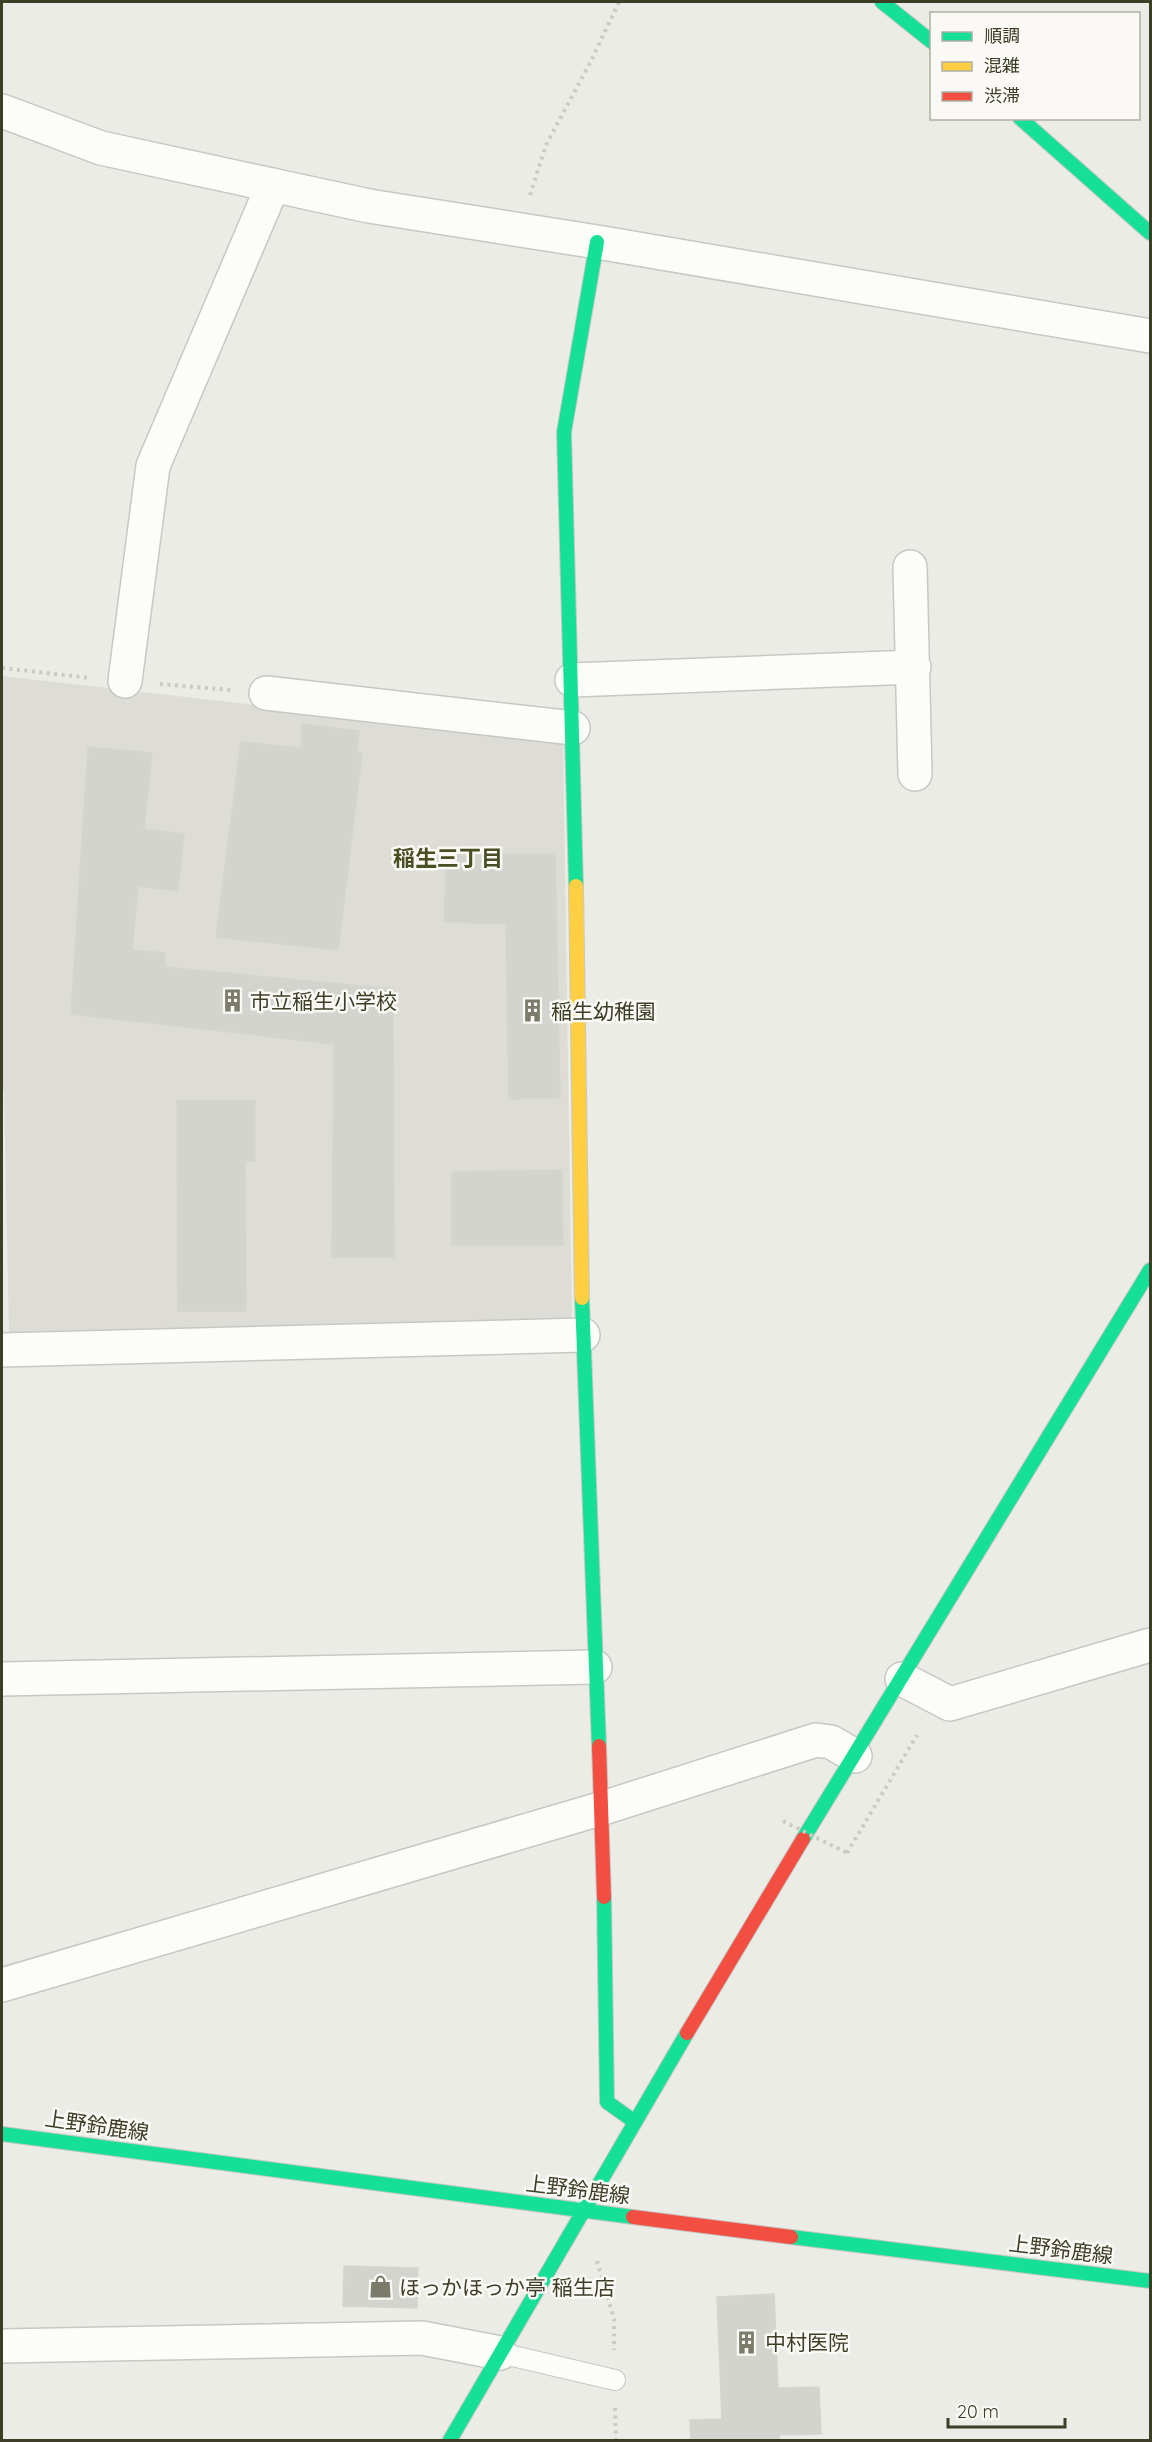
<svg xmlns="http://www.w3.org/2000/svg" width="1152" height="2442" viewBox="0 0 1152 2442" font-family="Quicksand,'Noto Sans JP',sans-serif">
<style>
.built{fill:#dddcd6}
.building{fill:#d4d4cf;stroke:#d5d5d0;stroke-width:1.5}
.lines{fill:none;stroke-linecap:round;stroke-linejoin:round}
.lane-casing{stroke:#c7c8c3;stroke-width:22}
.street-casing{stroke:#c7c8c3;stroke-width:36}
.fast-casing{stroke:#c7c8c2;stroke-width:16}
.slow-casing{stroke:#c7c8c2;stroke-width:16}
.jam-casing{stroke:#c7c8c2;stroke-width:16}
.path{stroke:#cacbc2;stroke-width:4;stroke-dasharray:3 4.5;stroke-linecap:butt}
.lane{stroke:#fcfcfb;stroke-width:20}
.street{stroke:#fcfcfb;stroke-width:33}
.fast{stroke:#16e098;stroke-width:14}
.slow{stroke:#ffcf43;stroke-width:14}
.jam{stroke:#f24e42;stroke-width:14}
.path-bridge{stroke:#cacbc2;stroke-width:4;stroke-dasharray:3 4.5;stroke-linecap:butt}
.labels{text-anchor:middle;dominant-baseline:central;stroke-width:5;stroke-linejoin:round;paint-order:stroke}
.poi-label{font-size:21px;fill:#3c3e26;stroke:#faf9f6;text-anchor:start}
.street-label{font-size:21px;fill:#3c3e26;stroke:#faf9f6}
.neighbourhood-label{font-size:22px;font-weight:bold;fill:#4a4f23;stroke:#faf9f6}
</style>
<rect width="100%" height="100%" fill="#ecece7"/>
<path class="built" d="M2,676L563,740L572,1327L9,1333L4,1091H2Z"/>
<path class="building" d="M302,724L359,731L357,752L362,753L338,950L216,937L241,742L301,748Z
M88,747L152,753L144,829L184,834L178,891L138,886L132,950L165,953L164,967L393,989L394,1257H332L334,1044L71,1014Z
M555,854L560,1098L509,1099L506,924L444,922L447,855Z
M177,1101H255V1161H245L246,1311H178Z
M562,1170L563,1245H452V1172Z
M344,2266L418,2268L417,2308L343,2306Z
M774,2294L778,2388L819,2387L821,2434L779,2435V2440H691L690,2420L722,2419L717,2297Z"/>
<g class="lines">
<defs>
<path id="lane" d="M500,2353L615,2380"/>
<path id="street" d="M2,111L101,148L369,206L597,242L1150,336
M910,567L915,774
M572,680L914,667
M125,681L153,466L273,185
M266,693L573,728
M2,1350L583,1335
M2,1679L595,1667
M902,1679L950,1704L1150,1645
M2,1985L603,1808L816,1740L831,1742L855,1756
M2,2346L422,2338L500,2353"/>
<path id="fast" d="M882,2L932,42
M1020,118L1150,233
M576,886L564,432L597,242
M582,1298L599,1746
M803,1839L1150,1270
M604,1897L607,2102L635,2122
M2,2134L633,2217
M791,2237L1150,2281
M450,2440L687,2033"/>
<path id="slow" d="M576,886L582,1298"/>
<path id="jam" d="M599,1746L604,1897
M687,2033L803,1839
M633,2217L791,2237"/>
</defs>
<use href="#lane" class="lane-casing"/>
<use href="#street" class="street-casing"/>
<use href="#fast" class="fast-casing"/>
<use href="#slow" class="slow-casing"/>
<use href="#jam" class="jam-casing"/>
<path class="path" d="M530,195L546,145L591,61L619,2
M2,668L90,678
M160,684L231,690
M847,1853L917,1735
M597,2261L614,2319V2350
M615,2408L616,2440"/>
<use href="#lane" class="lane"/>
<use href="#street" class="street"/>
<use href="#fast" class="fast"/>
<use href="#slow" class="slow"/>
<use href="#jam" class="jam"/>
<path class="path-bridge" d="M783,1821L847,1853"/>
</g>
<defs>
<symbol id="building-bare" viewBox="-9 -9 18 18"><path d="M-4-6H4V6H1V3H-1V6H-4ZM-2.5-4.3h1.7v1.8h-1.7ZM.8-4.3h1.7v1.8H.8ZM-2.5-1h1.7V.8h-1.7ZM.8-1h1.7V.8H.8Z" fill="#7a7b6a" stroke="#faf9f6" stroke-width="2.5" paint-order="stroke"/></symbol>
<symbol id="shop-bare" viewBox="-9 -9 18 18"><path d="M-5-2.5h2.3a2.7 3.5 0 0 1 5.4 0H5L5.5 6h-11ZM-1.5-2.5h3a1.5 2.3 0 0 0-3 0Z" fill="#7a7b6a" stroke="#faf9f6" stroke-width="2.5" paint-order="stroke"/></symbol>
</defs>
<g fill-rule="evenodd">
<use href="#building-bare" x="216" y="984" width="33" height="33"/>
<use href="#building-bare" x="516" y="994" width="33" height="33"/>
<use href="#shop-bare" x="364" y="2270" width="33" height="33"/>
<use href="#building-bare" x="730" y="2326" width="33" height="33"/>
</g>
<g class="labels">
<g class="poi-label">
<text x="250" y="1001">市立稲生小学校</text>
<text x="551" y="1011">稲生幼稚園</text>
<text x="399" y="2287">ほっかほっか亭 稲生店</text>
<text x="765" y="2342">中村医院</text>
</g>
<g class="street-label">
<text transform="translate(97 2125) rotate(8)">上野鈴鹿線</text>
<text transform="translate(578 2189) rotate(7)">上野鈴鹿線</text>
<text transform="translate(1061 2249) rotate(7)">上野鈴鹿線</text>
</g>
<g class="neighbourhood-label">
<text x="448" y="858">稲生三丁目</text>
</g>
</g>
<rect width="1152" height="2442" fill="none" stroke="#3c3e26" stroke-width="6"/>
<rect x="930" y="12" width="210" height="108" fill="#faf9f6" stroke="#aeaea3" stroke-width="1.5"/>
<rect x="942" y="32" width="30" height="9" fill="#16e098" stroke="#aeaea3" stroke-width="1.5"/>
<text x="984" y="42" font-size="18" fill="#3c3e26">順調</text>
<rect x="942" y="62" width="30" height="9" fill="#ffcf43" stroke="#aeaea3" stroke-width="1.5"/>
<text x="984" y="72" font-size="18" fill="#3c3e26">混雑</text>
<rect x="942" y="92" width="30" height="9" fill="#f24e42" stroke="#aeaea3" stroke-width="1.5"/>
<text x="984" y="102" font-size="18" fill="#3c3e26">渋滞</text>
<path d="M948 2418v9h117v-9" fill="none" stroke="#3c3e26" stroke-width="3"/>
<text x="957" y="2418" font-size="18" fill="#3c3e26" stroke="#faf9f6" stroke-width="4.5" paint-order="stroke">20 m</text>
</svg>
